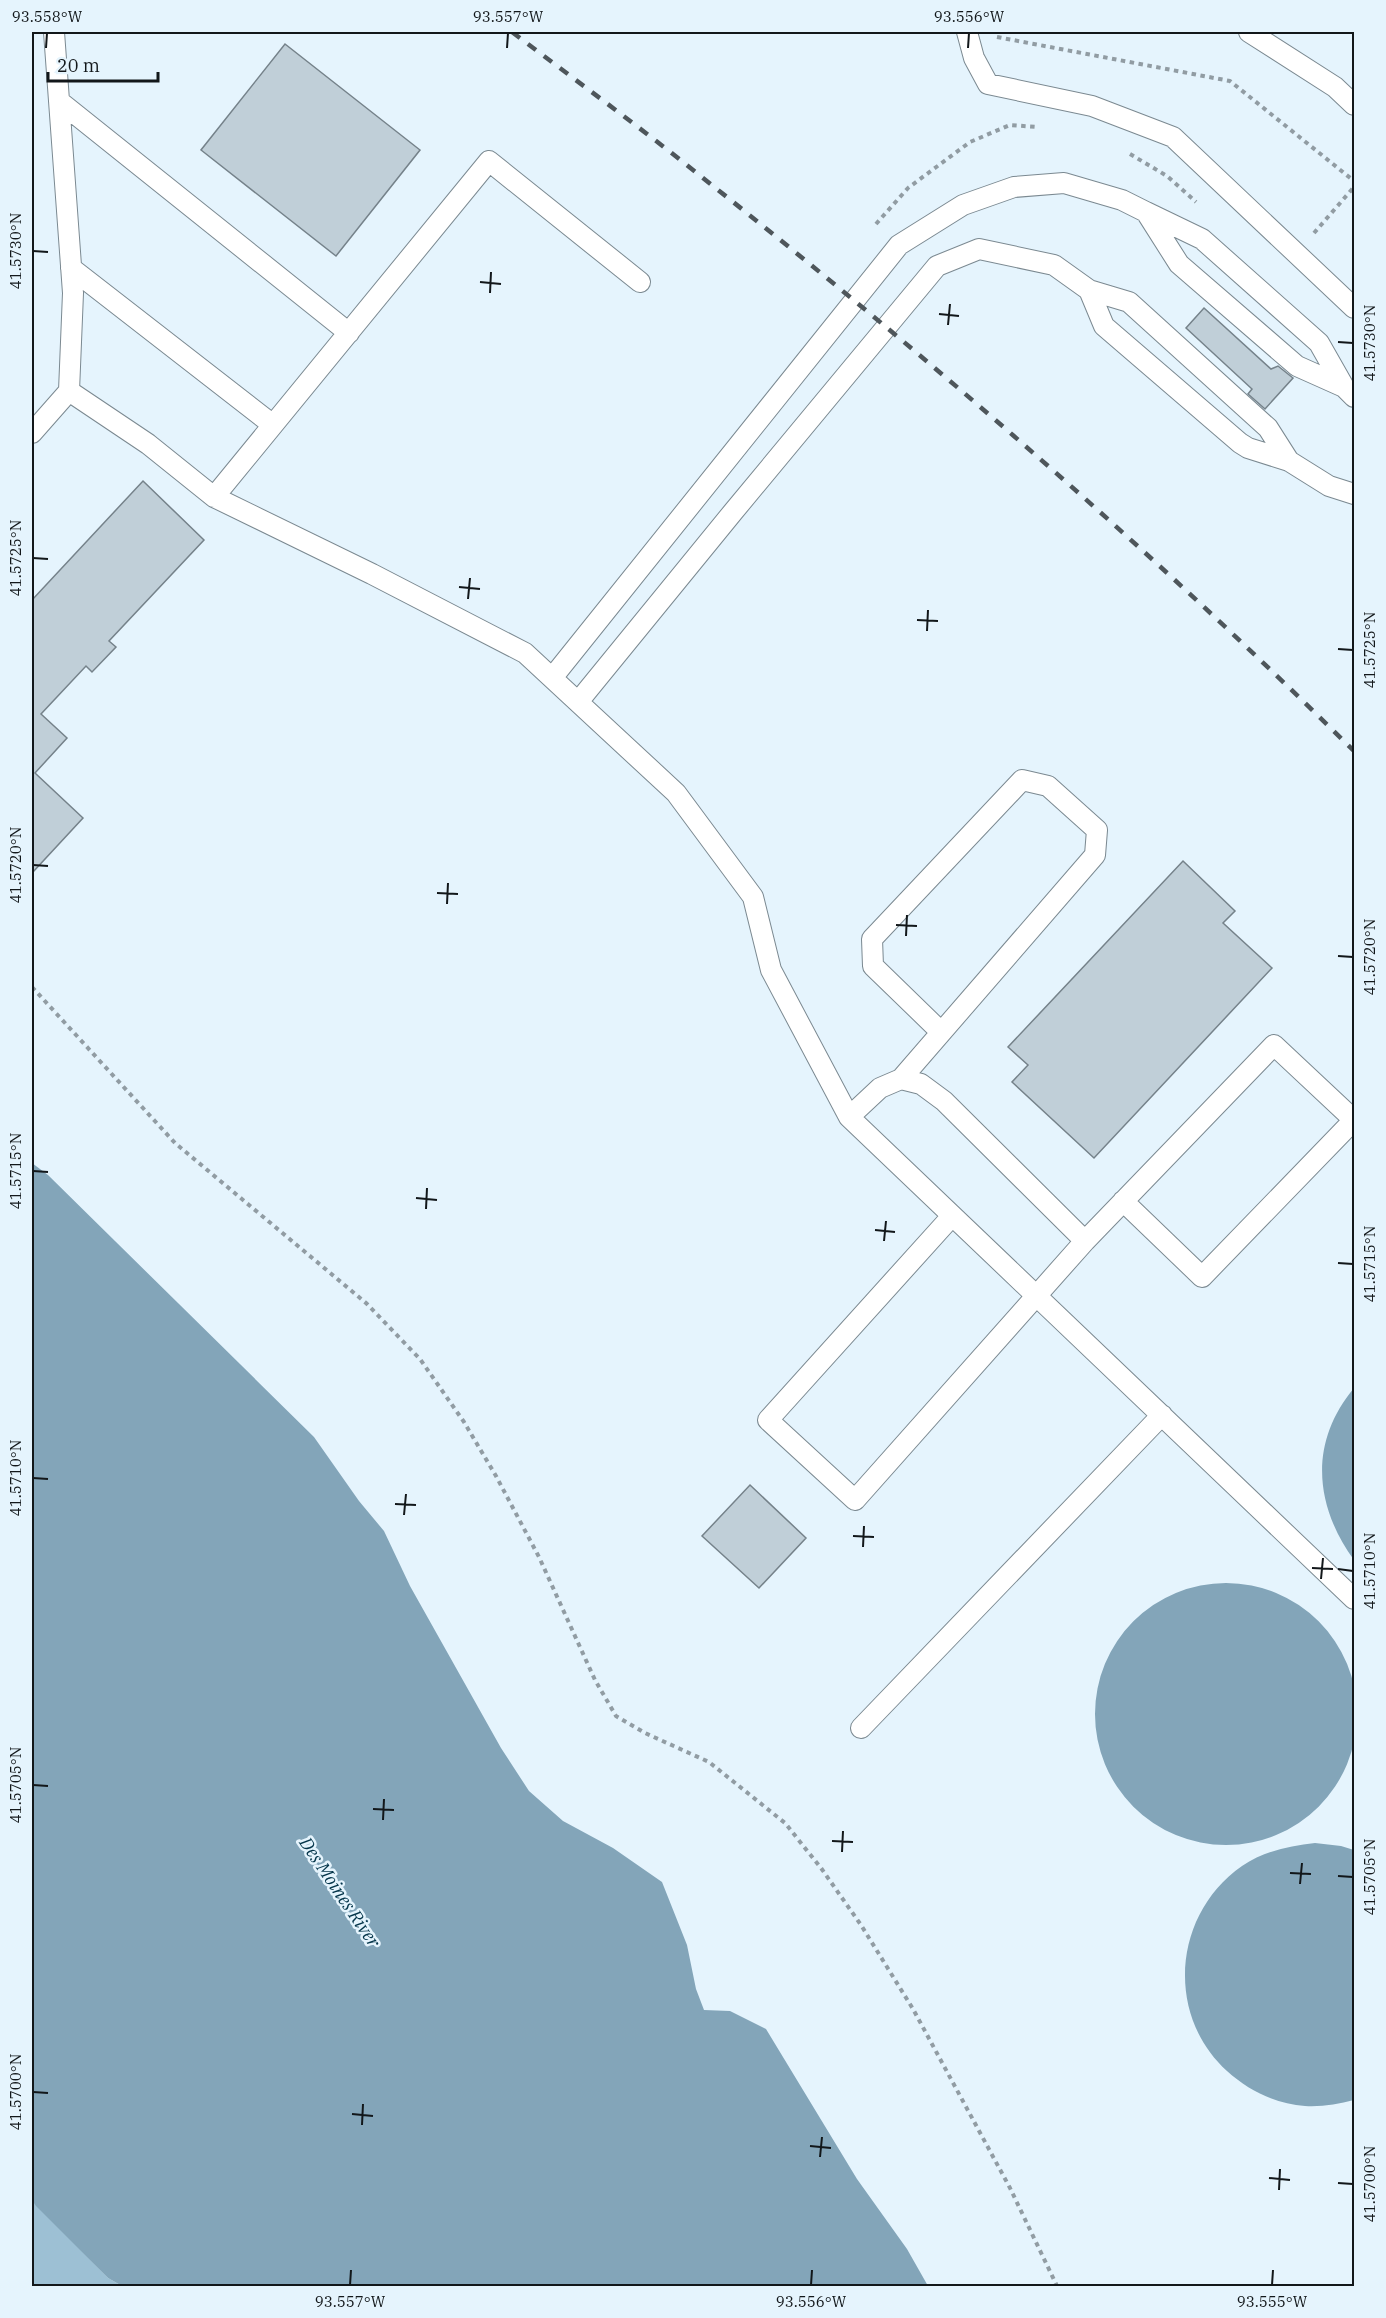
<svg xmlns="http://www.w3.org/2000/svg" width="1386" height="2318" viewBox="0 0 1386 2318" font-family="'IBM Plex Serif',serif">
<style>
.forest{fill:#9dc0d4}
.water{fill:#83a5b9}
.building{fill:#c0cfd8;stroke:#75828a;stroke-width:1.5}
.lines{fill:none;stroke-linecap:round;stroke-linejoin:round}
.service-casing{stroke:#7b8991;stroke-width:22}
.path{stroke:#919ca3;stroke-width:4;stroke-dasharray:4.5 4.5;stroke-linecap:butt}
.service{stroke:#fff;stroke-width:20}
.rail{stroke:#4e565b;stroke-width:4.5;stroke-dasharray:10 10;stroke-linecap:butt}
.ticks{fill:none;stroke:#12171a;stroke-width:2}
.labels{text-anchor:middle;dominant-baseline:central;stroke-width:5;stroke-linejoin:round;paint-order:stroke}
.water-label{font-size:18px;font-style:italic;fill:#033449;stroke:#e5f4fd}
.neatline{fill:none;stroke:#12171a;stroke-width:2}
.ticks-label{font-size:15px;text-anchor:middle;fill:#12171a}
</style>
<rect width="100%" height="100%" fill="#e5f4fd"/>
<path class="forest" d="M32,2200L108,2278L122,2286H32Z"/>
<path class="water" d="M32,1163L48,1175L314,1437L359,1501L384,1531L410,1586L501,1748L529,1791L563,1821L613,1848L662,1882L687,1945L696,1989L704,2010L730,2011L766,2029L857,2179L907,2249L928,2286H122L108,2278L36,2206L32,2200Z
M1354,1388V1560C1314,1505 1309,1442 1354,1388Z
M1095 1714a131 131 0 1 1 262 0a131 131 0 1 1-262 0Z
M1315,1843L1341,1846L1354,1850V2100C1338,2104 1322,2107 1305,2106C1276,2104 1249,2091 1227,2071C1165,2015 1173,1914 1242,1866C1264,1851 1289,1846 1315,1843Z"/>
<path class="building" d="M285,44L420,150L336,256L201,150Z
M1204,308L1271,369L1278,366L1293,378L1265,409L1248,394L1252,389L1186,328Z
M143,481L204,540L109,641L116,647L92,672L86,666L41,714L67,738L35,773L83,818L32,873V600Z
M1183,861L1235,911L1223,923L1272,968L1094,1158L1012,1082L1028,1065L1008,1047Z
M750,1485L806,1538L759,1588L702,1536Z"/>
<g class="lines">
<defs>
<path id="service" d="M967,32L974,58L988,84L1092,106L1173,137L1354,308
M1249,32L1335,87L1354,105
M59,101L349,333
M1146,212L1202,239L1319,343L1344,387
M71,268L273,425
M1089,290L1129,302L1268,428L1289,461
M69,391L148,444L214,497L372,574L525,653L676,793L753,897L771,970L849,1117L1354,1599
M32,433L69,391L73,293L54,32
M214,497L489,161L640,282
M552,678L899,245L963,205L1014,187L1064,183L1122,200L1146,212L1179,264L1297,366L1344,387L1354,397
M578,702L733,512L937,266L979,249L1054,265L1089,290L1104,326L1240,443L1248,448L1289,461L1329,486L1354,494
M901,1079L1095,855L1097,830L1048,786L1022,780L872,939L873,966L941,1032
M849,1117L880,1088L901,1079L921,1084L944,1101L1085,1241
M952,1216L768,1420L855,1500L1085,1241L1274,1045L1354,1120L1202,1277L1123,1201
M861,1728L1162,1415"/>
</defs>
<use href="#service" class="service-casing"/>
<path class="path" d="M997,37L1230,81L1354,181
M1130,154L1167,176L1196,202
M876,224L908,188L970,142L1010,125L1037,127
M1314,233L1354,187
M32,987L175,1143L366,1303L420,1359L464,1422L496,1476L539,1557L595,1680L616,1716L645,1733L709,1762L785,1823L821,1868L861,1925L913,2009L1010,2188L1057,2286"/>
<use href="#service" class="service"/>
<path class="rail" d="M512,32C574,79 637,125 698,174C925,354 1148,547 1354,751"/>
</g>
<path class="ticks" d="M46,48L47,33M507,48L508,33M968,48L969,33M33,251L48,252M480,282L501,284M490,293L491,272M939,314L959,316M948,325L950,304M1338,342L1353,343M33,558L48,559M459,587L480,589M468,599L470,578M917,620L938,621M927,631L928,610M1338,649L1353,650M33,865L48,866M437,893L458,894M447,904L448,883M896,925L917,926M906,936L907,915M1338,956L1353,957M33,1171L48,1172M416,1198L437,1200M426,1209L427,1188M875,1230L895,1232M884,1241L886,1221M1338,1263L1353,1264M33,1478L48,1479M395,1504L416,1505M404,1515L406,1494M853,1536L874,1537M863,1547L864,1526M1312,1568L1333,1569M1338,1569L1353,1571M1321,1579L1323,1558M33,1785L48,1786M373,1809L394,1810M383,1820L384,1799M832,1841L853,1842M842,1852L843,1831M1290,1873L1311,1874M1338,1876L1353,1877M1300,1884L1302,1863M33,2092L48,2093M352,2114L373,2116M362,2125L363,2104M810,2146L831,2148M820,2157L822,2137M1269,2178L1290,2180M1338,2183L1353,2184M1279,2190L1280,2169M350,2285L351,2270M811,2285L812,2270M1272,2285L1273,2270"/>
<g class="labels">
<g class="water-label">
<text transform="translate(340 1892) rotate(56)">Des Moines River</text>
</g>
</g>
<rect width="1386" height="2318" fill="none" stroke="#e5f4fd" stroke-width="66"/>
<path d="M48 72v9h110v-9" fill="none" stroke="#12171a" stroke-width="3"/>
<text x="57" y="72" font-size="18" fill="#12171a" stroke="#e5f4fd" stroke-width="4.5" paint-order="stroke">20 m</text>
<rect x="33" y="33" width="1320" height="2252" class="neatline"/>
<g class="ticks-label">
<text x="47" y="22">93.558°W</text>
<text x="508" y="22">93.557°W</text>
<text x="969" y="22">93.556°W</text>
<text transform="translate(16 251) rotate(-90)" y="5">41.5730°N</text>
<text transform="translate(1370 343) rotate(-90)" y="5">41.5730°N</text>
<text transform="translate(16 558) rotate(-90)" y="5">41.5725°N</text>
<text transform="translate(1370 650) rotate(-90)" y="5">41.5725°N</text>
<text transform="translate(16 865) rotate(-90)" y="5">41.5720°N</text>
<text transform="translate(1370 957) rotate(-90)" y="5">41.5720°N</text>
<text transform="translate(16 1171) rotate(-90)" y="5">41.5715°N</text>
<text transform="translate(1370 1264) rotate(-90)" y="5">41.5715°N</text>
<text transform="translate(16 1478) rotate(-90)" y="5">41.5710°N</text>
<text transform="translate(1370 1571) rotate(-90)" y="5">41.5710°N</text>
<text transform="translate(16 1785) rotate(-90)" y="5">41.5705°N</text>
<text transform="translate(1370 1877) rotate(-90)" y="5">41.5705°N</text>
<text transform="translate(16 2092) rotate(-90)" y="5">41.5700°N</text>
<text transform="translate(1370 2184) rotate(-90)" y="5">41.5700°N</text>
<text x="350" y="2307">93.557°W</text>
<text x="811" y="2307">93.556°W</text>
<text x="1272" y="2307">93.555°W</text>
</g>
</svg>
